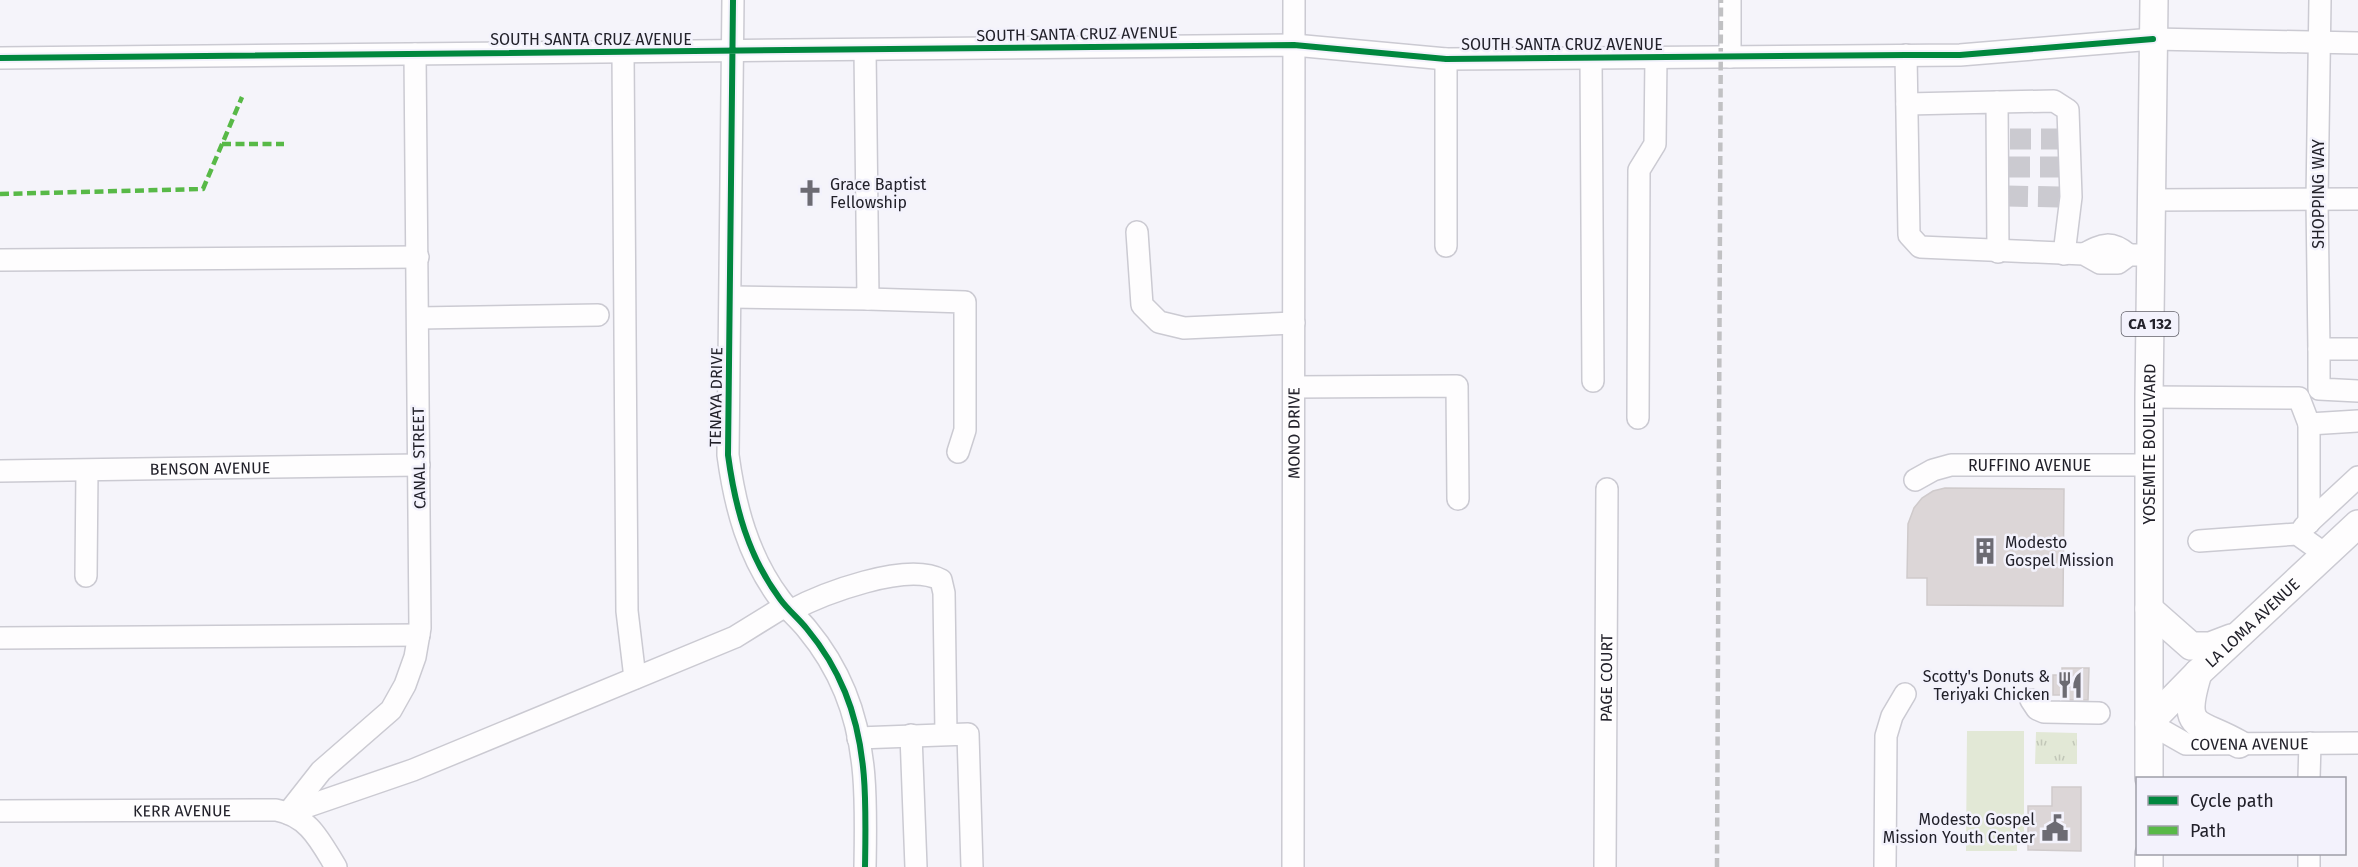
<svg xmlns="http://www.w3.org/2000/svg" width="2358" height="867" viewBox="0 0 2358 867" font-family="'Fira Sans',sans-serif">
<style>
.grass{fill:#e2e8d6}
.park{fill:url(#park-tufts)}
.building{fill:#dcd6d7;stroke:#cfcacb;stroke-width:1.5}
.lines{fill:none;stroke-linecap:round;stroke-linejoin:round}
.minor-tunnel{stroke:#cbcad0;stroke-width:21;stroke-dasharray:21 10;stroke-linecap:butt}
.minor-casing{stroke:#cbcad2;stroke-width:24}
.major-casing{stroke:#cbcad2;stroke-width:30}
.minor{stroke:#fefdfe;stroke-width:21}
.major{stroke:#fefdfe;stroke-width:27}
.rail{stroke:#c1c1c3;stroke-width:4.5;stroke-dasharray:9 4.5;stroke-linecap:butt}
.quiet{stroke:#58b947;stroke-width:4.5;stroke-dasharray:9 4.5;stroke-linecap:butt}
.cycleway-casing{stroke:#f3f2fc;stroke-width:10}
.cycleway{stroke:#00873e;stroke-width:6}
.labels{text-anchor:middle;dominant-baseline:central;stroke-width:5;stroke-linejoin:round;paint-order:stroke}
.shield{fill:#f3f2fc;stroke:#616069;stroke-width:1.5}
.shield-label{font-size:15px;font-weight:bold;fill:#22212a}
.street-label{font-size:16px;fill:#22212a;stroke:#f3f2fc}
.poi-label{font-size:16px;fill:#22212a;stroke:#f3f2fc;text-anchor:start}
</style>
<defs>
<pattern id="park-tufts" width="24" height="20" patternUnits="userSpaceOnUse" patternTransform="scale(1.5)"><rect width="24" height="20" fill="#e2e8d6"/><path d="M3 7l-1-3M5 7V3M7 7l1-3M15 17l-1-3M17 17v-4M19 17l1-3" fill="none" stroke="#c2c7b8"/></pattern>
</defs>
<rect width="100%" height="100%" fill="#f5f4fa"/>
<path class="grass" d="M1967,731H2024V839H2017V851H1966Z"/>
<path class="park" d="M2036,732L2077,733V764H2035Z"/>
<path class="building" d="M1945,488L2064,489L2063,606L1927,605V578H1907L1908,524L1914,508L1922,498L1933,491Z
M2062,668H2089L2088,700H2062V695H2053V675H2062Z
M2052,787H2081V851L2028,850V806H2052Z"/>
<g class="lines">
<path class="minor-tunnel" d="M2010,139H2060
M2009,167H2059
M2007,196L2059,197"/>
<defs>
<g id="minor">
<path d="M733,0L728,455C735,507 748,556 780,599C788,610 799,619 807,629C822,647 836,670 845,692C868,748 866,807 865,867"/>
<path d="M1730,0V57"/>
<path d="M2320,0L2317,200L2319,349H2358"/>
<path d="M623,53L627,611L635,678"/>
<path d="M1906,55L1909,235L1920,247L2084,254L2100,263H2118L2129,255H2151"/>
<path d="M0,58L1294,45L1446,59L1960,55L2153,39L2358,43"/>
<path d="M1591,58L1593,381"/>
<path d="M1446,59V246"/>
<path d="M1997,102L2054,101L2068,110L2071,197L2064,254"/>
<path d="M1907,104L1997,102L1998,252"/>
<path d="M2152,200L2358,199"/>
<path d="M1137,232L1142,305L1159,322L1184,328L1294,323"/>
<path d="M2084,254C2103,244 2111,240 2129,255"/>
<path d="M0,260L418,257"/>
<path d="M731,297L868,299L865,50"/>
<path d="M868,299L965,302V430L958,452"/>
<path d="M418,318L598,315"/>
<path d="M2319,349V389L2358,391"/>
<path d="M1294,387L1457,386L1458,499"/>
<path d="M2149,397L2299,398L2309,424L2358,421"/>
<path d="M1638,418L1639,170L1655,144L1656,57"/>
<path id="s1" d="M0,471L419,465"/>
<path id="s2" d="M1915,480L1933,470L1951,465H2149"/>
<path d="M2309,523V424"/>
<path d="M2304,527L2358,477"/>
<path d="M2199,541L2297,534L2325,554"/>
<path d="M86,576L87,471"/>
<path d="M790,611C822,594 907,561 941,580L944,593L946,734"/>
<path d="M0,638L419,635"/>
<path d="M2031,700L2037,709L2044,712L2099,713"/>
<path id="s3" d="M2149,723L2186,744L2358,743"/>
<path d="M911,735L916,867"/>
<path d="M858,738L968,734L972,867"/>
<path d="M2309,778L2310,743"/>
<path id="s4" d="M0,811L276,810C309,816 320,841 336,867"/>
<path d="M288,813L321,771L391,710L405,685L415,657L420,628L415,54"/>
<path d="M288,813L413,770L735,637L785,606"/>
<path id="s5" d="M1293,867L1294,0"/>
<path id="s6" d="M1605,867L1607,489"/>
<path d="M1885,867L1886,736L1892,716L1905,694"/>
<path d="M2309,867V854"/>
</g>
<g id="major">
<path d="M2149,609L2191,646H2210L2231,638"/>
<path d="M2198,673C2180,733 2198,720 2239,744"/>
<path id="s7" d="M2149,723L2198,673L2358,524"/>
<path id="s8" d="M2149,778V397L2154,0"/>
<path d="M2149,854V867"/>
</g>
</defs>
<use href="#minor" class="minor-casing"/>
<use href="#major" class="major-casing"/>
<use href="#minor" class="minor"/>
<use href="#major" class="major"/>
<path class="rail" d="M1717,867L1721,0"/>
<path class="quiet" d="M222,144H284
M0,194L203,189L242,97"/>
<defs>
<path id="cycleway" d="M733,0L728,455C735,507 748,556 780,599C788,610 799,619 807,629C822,647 836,670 845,692C868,748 866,807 865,867
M0,58L1294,45L1446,59L1906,55H1960L2153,39"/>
</defs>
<use href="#cycleway" class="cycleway-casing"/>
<use href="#cycleway" class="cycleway"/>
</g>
<defs>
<symbol id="church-bare" viewBox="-9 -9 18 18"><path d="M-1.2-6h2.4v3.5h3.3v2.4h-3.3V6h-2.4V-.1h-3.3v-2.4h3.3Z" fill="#6c6b73" stroke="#f3f2fc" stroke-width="2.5" paint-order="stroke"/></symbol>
<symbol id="building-bare" viewBox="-9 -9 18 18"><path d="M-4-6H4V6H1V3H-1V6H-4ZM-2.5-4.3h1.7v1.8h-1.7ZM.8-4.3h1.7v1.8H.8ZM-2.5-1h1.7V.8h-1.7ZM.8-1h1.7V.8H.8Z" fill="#6c6b73" stroke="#f3f2fc" stroke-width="2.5" paint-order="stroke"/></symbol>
<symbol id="restaurant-bare" viewBox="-9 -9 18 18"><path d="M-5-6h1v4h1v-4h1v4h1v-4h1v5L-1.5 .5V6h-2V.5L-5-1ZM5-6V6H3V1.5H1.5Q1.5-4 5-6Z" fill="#6c6b73" stroke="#f3f2fc" stroke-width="2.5" paint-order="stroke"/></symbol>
<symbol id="civic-bare" viewBox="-9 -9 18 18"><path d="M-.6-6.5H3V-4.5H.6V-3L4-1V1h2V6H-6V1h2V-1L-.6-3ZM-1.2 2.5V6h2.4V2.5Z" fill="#6c6b73" stroke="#f3f2fc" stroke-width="2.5" paint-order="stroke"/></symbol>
</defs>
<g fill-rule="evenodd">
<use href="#church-bare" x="791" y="174" width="38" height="38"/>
<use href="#building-bare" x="1966" y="532" width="38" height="38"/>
<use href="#restaurant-bare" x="2051" y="666" width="38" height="38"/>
<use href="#civic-bare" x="2036" y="809" width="38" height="38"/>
</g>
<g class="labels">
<rect class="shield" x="2121.5" y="312" width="57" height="24" rx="4.5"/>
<g class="shield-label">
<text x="2150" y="324">CA 132</text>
</g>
<g class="street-label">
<text transform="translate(1077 34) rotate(-1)">SOUTH SANTA CRUZ AVENUE</text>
<text x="591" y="39">SOUTH SANTA CRUZ AVENUE</text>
<text x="1562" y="44">SOUTH SANTA CRUZ AVENUE</text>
<text transform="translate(2318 194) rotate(-90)">SHOPPING WAY</text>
<text transform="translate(716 397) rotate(-89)">TENAYA DRIVE</text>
<text stroke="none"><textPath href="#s5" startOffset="434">MONO DRIVE</textPath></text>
<text stroke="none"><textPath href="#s8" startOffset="334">YOSEMITE BOULEVARD</textPath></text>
<text transform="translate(419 458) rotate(-91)">CANAL STREET</text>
<text stroke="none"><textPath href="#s2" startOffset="118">RUFFINO AVENUE</textPath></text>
<text stroke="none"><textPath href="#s1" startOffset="210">BENSON AVENUE</textPath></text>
<text stroke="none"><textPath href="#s7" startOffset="144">LA LOMA AVENUE</textPath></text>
<text stroke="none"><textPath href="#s6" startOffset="189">PAGE COURT</textPath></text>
<text stroke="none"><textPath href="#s3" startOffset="106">COVENA AVENUE</textPath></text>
<text stroke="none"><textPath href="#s4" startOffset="182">KERR AVENUE</textPath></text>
</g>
<g class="poi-label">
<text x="830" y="184">Grace Baptist<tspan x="830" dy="18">Fellowship</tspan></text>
<text x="2005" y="542">Modesto<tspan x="2005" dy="18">Gospel Mission</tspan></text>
<text x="2050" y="676" text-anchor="end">Scotty's Donuts &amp;<tspan x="2050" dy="18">Teriyaki Chicken</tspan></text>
<text x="2035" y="819" text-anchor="end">Modesto Gospel<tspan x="2035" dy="18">Mission Youth Center</tspan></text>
</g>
</g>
<rect x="2136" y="777" width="210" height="78" fill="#f3f2fc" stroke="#9f9ea8" stroke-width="1.5"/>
<rect x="2148" y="796" width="30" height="9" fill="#00873e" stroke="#9f9ea8" stroke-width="1.5"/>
<text x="2190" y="807" font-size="18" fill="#22212a">Cycle path</text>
<rect x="2148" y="826" width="30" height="9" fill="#58b947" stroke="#9f9ea8" stroke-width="1.5"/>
<text x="2190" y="837" font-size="18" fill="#22212a">Path</text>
</svg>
